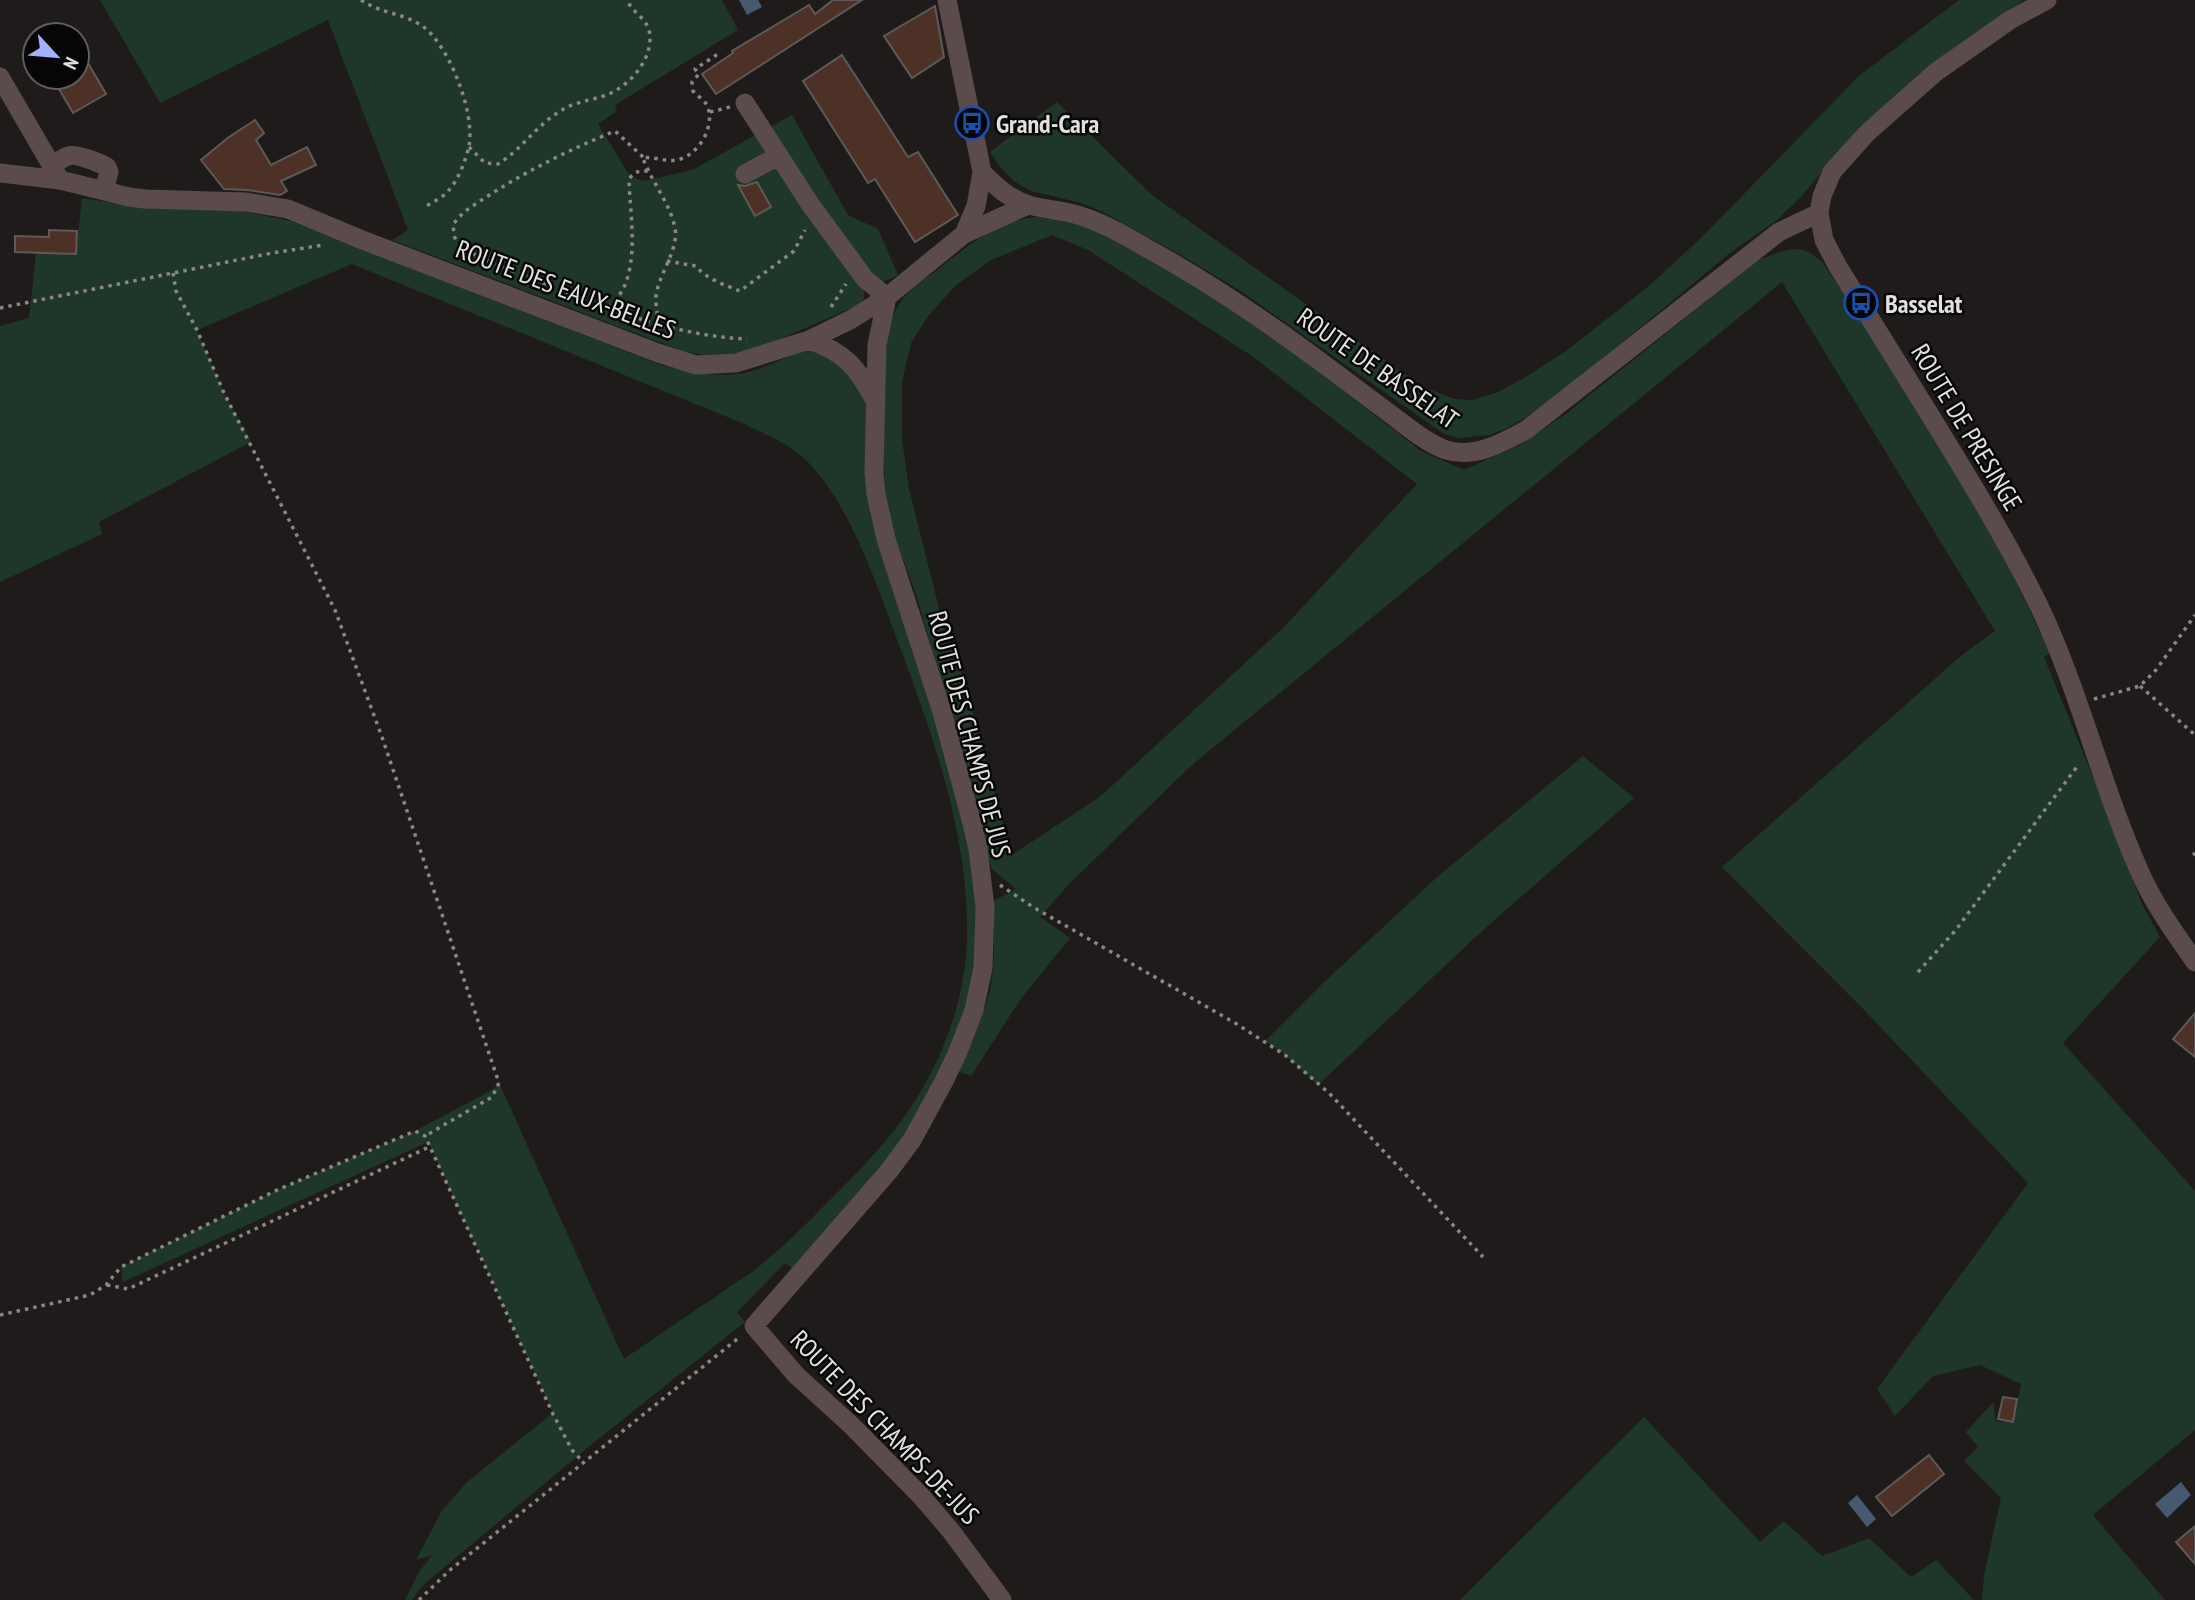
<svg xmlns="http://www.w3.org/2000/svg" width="2195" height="1600" viewBox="0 0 2195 1600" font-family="'PT Sans Narrow',sans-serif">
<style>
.green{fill:#1f3729;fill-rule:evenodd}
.water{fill:#465971}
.building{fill:#4e3126;stroke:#5d5a59;stroke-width:2}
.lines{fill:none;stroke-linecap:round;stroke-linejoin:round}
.path{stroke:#898685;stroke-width:3.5;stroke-dasharray:3.5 5;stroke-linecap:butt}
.minor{stroke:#5b4b4b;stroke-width:19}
.labels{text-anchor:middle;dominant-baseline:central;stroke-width:5;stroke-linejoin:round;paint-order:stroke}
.poi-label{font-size:26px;font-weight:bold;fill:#e3e1e0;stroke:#070606;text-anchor:start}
.street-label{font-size:26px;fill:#e3e1e0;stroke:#070606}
</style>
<rect width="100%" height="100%" fill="#1e1b1a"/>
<path class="green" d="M100,0H722L738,30L615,105L617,111L598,124L630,176L643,181L692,170L792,115L848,215L878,229L898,275C887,281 875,283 864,289V299L856,306L748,353L705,355L685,352L392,240L408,230L328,20L160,103Z
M1959,0H2024L1954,49L1860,126L1800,198L1777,220L1731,252L1647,322L1557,395L1526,417L1507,428L1490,435L1459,438L1444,434L1239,290L1186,258L1099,210L1081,203L1031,191L1014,181L1000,167L990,152L1057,102L1152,195L1423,387L1455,399L1472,400L1498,392L1524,378L1566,351L1650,285L1702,237L1860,75Z
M82,198L133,206L241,211L291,221L661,365C689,372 715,378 744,373C765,369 786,357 806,348L839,360L864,397L869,415L868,474L929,690L974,859L978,967L956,1041L900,1145L794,1270L785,1263L737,1312L745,1322L586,1449L423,1585L412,1600H405L419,1572L432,1555L416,1560L441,1512L467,1482L553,1413L428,1142L123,1282L121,1267L277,1190L415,1131L492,1090L499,1083L624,1359C654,1338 684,1318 715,1297C730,1286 748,1276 762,1264C784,1246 805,1225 825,1205C851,1179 877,1153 899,1124C939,1071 966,1003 967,936C969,837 934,738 899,645C877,586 852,507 807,461C789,443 764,434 742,423L352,264L197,330L224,393L251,442L99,522L102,534L0,582V326L29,318L36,253L76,254Z
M1036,217L1077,224L1101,233L1151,258L1215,298L1310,365L1421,451L1464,470L1520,445L1567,413L1758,260C1785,251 1800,240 1823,263L1885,355L1999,547L2050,653L2044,657L2122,848L2141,902L2160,937L2063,1043L2195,1191V1430L2093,1515L2165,1600H1982L1984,1575L2001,1498L1964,1461L1978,1447L1966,1432L1993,1402L1996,1421L2013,1423L2021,1384L1980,1365L1933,1376L1895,1416L1877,1389L2028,1183L1868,1014L1722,867L1962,655L1995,631L1782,282L1193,764L1070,883L1040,917L1070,938L1020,1000L971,1076L957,1071C968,1046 982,1020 989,994C996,964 994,931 993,901L1016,889L992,869L987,854L969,779L916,594L891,527L885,490L883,440L887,334C891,320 896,306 906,295C914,286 926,278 936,271C968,246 994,222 1036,217ZM1052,235L1088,250L1252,356L1417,484L1284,627L1101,796L1012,855L963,678L945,632L909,489L902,439V382L911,343L929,315L955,286L991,260Z
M1583,756L1634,798L1481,932L1318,1085L1285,1055L1265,1041L1322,984L1435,879Z
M1644,1417L1760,1542L1784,1521L1822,1556L1869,1538L1911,1577L1936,1560L1974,1600H1460Z"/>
<path class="water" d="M739,0H758L762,7L747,15Z
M2181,1482L2191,1495L2167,1518L2155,1504Z
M1857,1495L1876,1519L1867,1527L1848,1503Z"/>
<path class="building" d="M833,0H862L716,94L702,74L733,53L732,51L809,5L815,14Z
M935,6L944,57L912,78L884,36Z
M77,44L106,94L73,113L52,77H77Z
M842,55L908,157L918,152L958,215L915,242L875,179L868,183L803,81Z
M255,120L264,133L256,140L271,165L307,147L316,165L281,181L287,191L280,195L248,190L224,189L201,160L229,137Z
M757,182L771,207L755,216L738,185L745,186Z
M49,230L77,231L76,254L15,252V236L49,237Z
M2195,1013V1057L2173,1039Z
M2003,1397L2017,1399L2013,1422L1998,1419Z
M1929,1455L1944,1474L1892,1516L1876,1497Z
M2195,1526V1564L2176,1542Z"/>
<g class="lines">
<path class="path" d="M361,0C381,14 406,13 425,28C450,49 475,112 469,146C466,159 459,179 449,190C443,198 432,202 423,208
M710,112L730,107
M469,147L485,163L498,164C521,150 536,126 559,112C574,101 592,101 609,94C632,84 655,56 649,30C645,17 632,12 627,0
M643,157L615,131C561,153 511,179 464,212L454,223C453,230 453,237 458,243C472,257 507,268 526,276C596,304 670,336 747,339
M667,261L696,266C706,279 725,285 740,291L794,251L805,230
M173,273L176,291L197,330L224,393L335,610L382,737L499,1083L492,1097L425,1136
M608,307C643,281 630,218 629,180C633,171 639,171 649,171
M831,307L846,284
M0,308L272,253L324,245
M658,323C658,314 655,305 656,296C659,273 679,250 675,228C670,203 651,181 643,158C653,156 665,162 676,160C697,157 715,128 708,108C705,99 699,98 693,91L692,82L699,74L695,69L721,52
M2140,686L2195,735
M2094,699L2140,686L2156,670L2195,615
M2193,855L2195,853
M1000,885L1033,907L1235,1023L1285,1055L1329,1093L1483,1257
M1918,972L1955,931L2079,764
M107,1285L128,1289L429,1147
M0,1315L90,1295L106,1285L121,1267L277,1190L415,1131L425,1136L553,1414L572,1450L583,1462
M419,1600L450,1570L741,1336"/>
<path class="minor" d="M947,0L982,172C995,186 1010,200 1029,205C1046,210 1064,210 1081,216C1103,223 1123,234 1143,246C1209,282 1269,323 1329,368C1350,384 1372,400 1393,416C1409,428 1427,443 1446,450C1474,459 1502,443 1526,430L1779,232L1819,213
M2047,0L2010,20L1936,72L1867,133L1832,172L1822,196L1819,213L1824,240L1837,265C1871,319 1904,374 1938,428C1974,487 2010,546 2040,608C2082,697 2103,793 2144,881C2158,910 2177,936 2195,962
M0,77L60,180
M745,103L810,204L865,279L887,297
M53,165C57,162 63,158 68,156C76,153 100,163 107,167L109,172L104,190
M0,173L60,180L129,197L145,199L246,202L288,209L360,239L658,353L696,365L736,363L809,340L850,320L887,297L964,234L976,206L982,172
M745,174L778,156
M964,234L1028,205
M887,297L877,345L874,472L876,494L886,539L942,712L972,823L978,849L985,907L983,968L974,1010L957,1054L943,1083L912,1140L889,1171L754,1326L796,1375L851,1425L921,1496L951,1531L1002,1600
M809,340C845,352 858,368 875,401"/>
</g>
<defs>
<symbol id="bus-ring" viewBox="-11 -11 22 22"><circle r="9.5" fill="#070606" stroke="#1a4fb4" stroke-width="1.5"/><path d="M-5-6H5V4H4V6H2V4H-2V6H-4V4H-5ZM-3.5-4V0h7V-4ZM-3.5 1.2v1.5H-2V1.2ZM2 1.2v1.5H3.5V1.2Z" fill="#1a4fb4"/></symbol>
</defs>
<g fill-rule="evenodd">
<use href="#bus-ring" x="953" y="104" width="38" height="38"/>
<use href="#bus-ring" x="1842" y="284" width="38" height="38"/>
</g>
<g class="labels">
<g class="poi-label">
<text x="996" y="123">Grand-Cara</text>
<text x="1885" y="303">Basselat</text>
</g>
<g class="street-label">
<text transform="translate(566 289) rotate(21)">ROUTE DES EAUX-BELLES</text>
<text transform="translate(1378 368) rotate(35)">ROUTE DE BASSELAT</text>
<text transform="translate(1967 427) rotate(59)">ROUTE DE PRESINGE</text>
<text transform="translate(970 734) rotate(75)">ROUTE DES CHAMPS DE JUS</text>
<text transform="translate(885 1427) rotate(46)">ROUTE DES CHAMPS-DE-JUS</text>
</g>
</g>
<g transform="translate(56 56) rotate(116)"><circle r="33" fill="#070606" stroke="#5f5e5d" stroke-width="2"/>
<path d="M0-5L12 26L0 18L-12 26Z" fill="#a5b1fc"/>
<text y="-10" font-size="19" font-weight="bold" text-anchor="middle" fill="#e3e1e0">N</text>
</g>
</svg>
